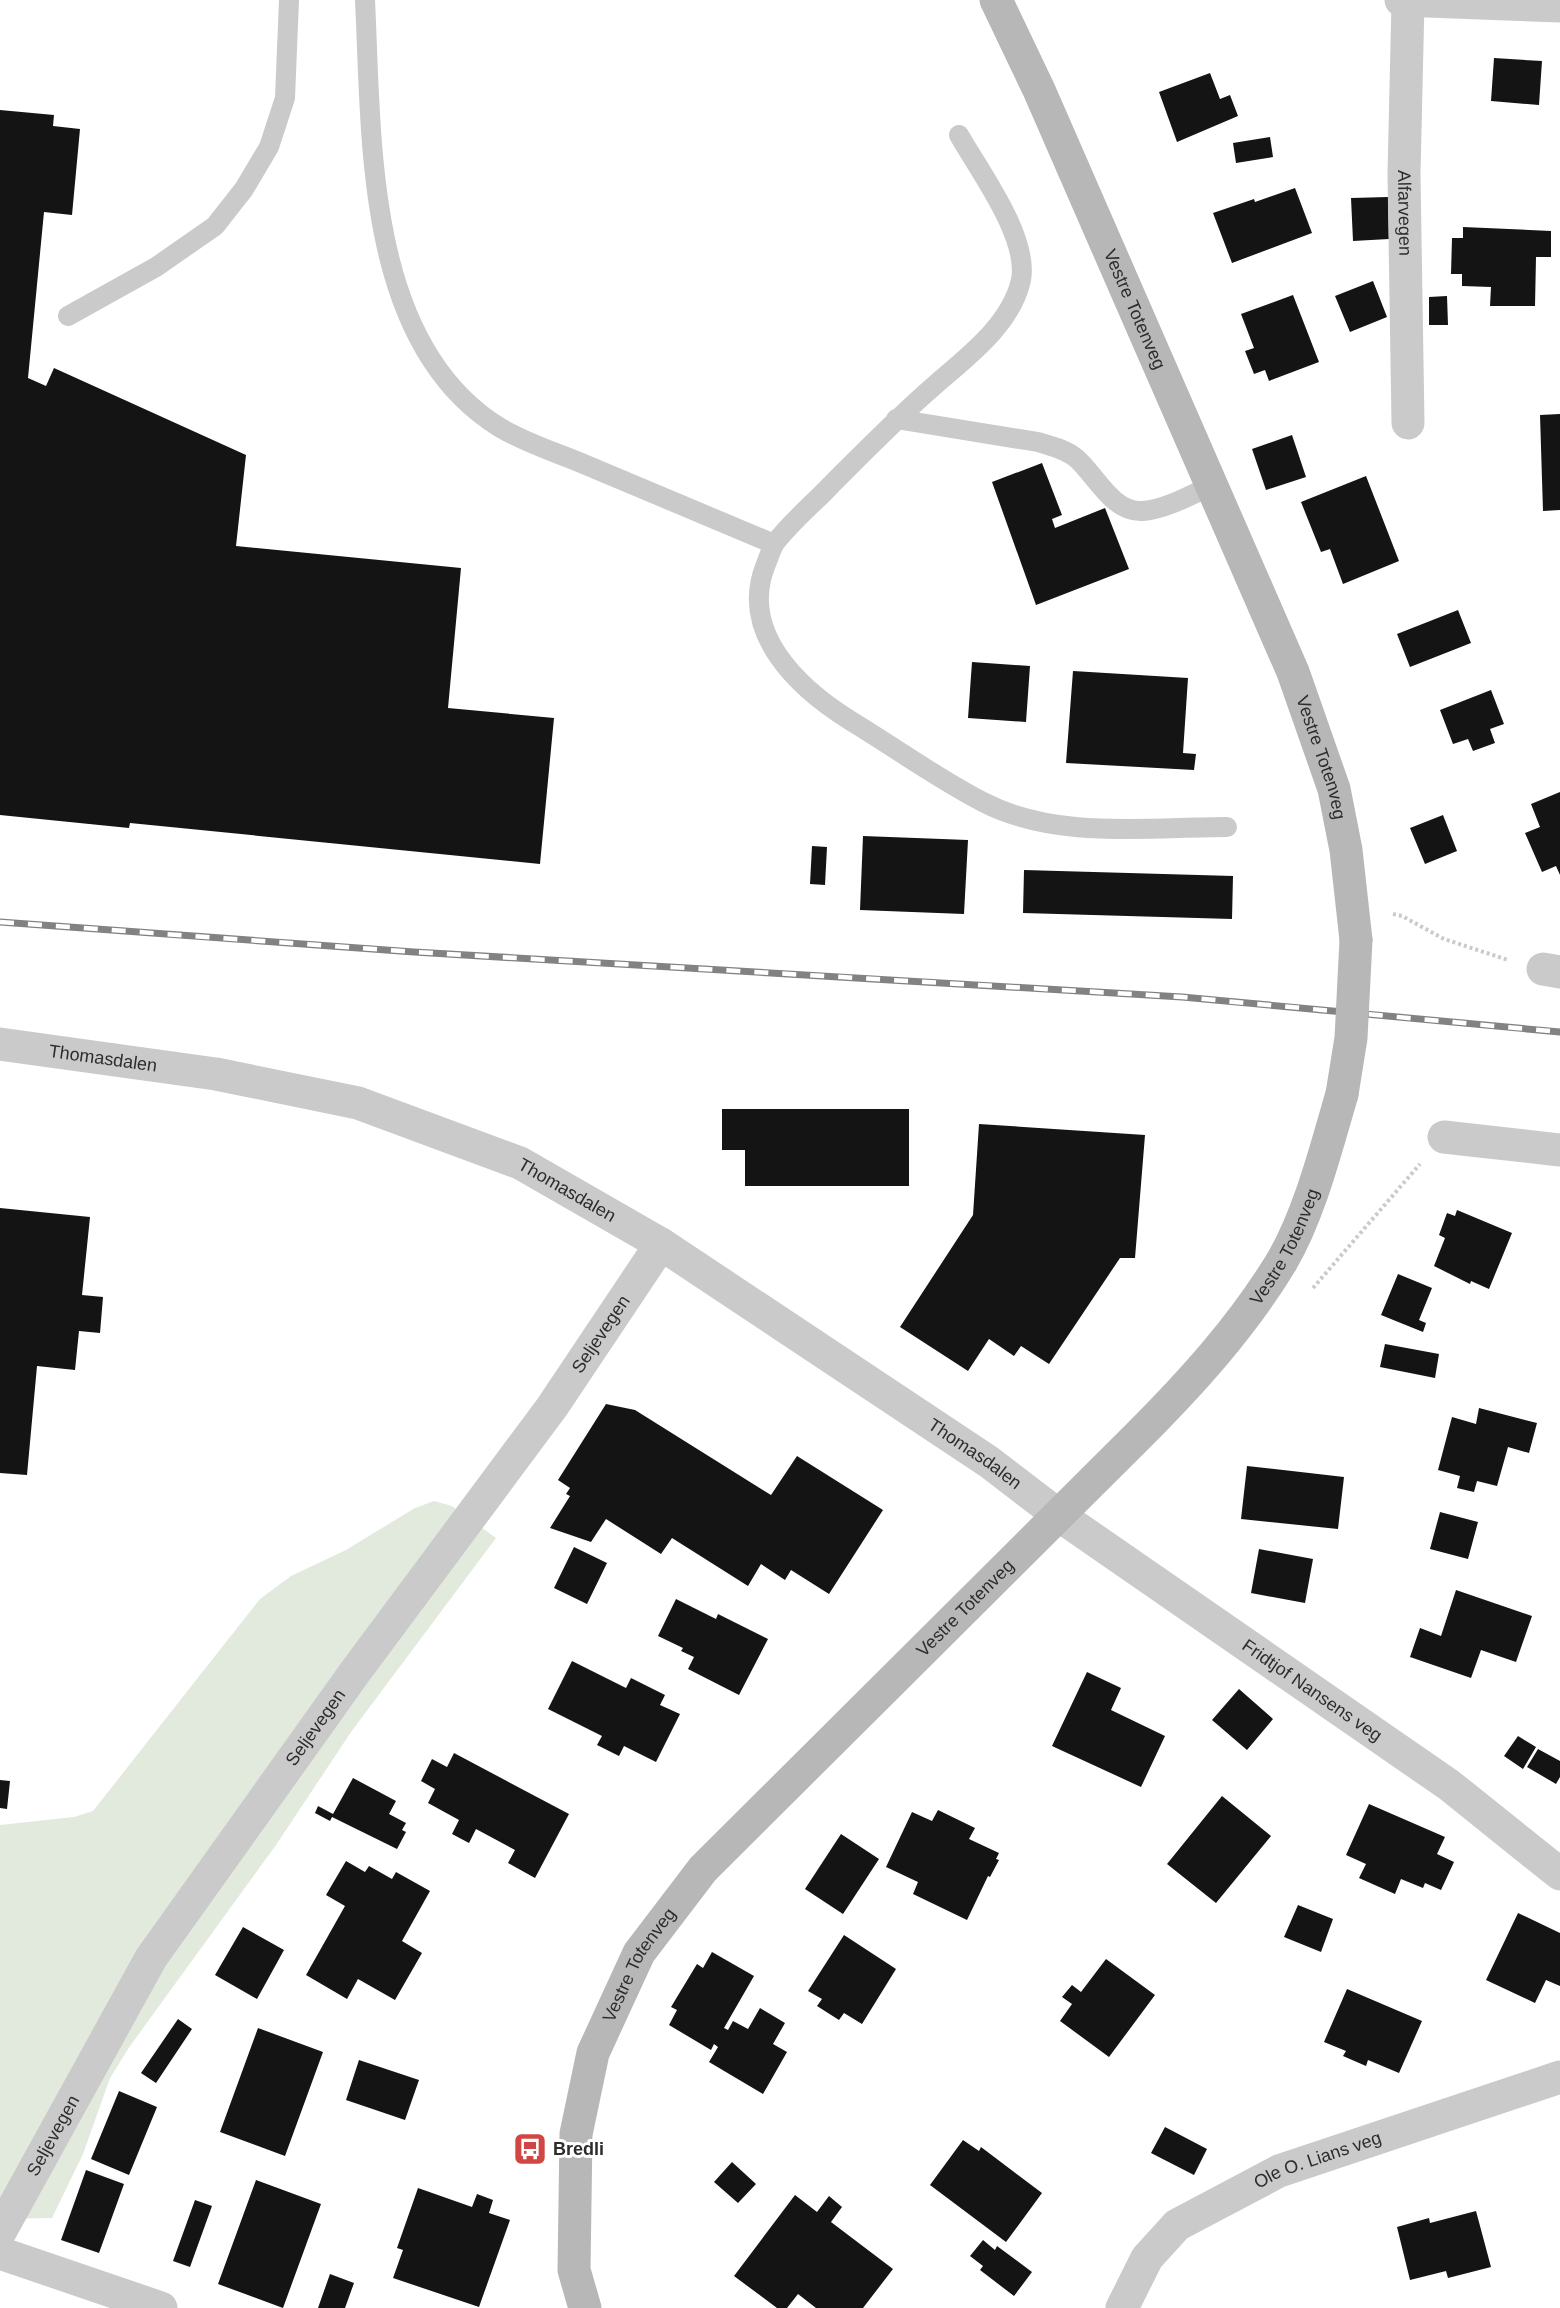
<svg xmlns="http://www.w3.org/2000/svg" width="1560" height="2308" viewBox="0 0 1560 2308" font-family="Helvetica,sans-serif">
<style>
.green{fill:#e2e9dd}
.building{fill:#141414}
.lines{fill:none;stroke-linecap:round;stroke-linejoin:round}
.path{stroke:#cacaca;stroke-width:4;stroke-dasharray:3 3;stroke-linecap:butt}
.lane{stroke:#cacaca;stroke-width:20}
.street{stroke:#cacaca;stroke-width:33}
.secondary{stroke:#b7b7b7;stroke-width:33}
.rail-casing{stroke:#828282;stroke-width:7}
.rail{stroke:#fff;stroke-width:4.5;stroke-dasharray:14;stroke-linecap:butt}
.secondary-bridge{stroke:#b7b7b7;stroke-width:33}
.labels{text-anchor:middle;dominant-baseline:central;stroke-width:6;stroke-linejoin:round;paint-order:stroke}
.street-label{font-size:18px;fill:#2d2d2d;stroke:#fff}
.poi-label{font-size:18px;font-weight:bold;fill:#2d2d2d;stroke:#fff;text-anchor:start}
</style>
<rect width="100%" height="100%" fill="#fff"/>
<path class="green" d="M434,1501L452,1506L496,1538L351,1732L276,1845L130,2046L110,2078L83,2154L52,2218L0,2219V1825L74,1817L93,1811L260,1599L291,1576L346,1550L415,1508Z"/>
<path class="building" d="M1494,58L1542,61L1539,105L1491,101Z
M1210,73L1220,99L1230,95L1238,116L1177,142L1159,92Z
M0,110L54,115L53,126L80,129L72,215L44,212L28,378L46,386L54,368L246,455L236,546L461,568L448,708L554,718L540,864L130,823L129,828L0,815Z
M1270,137L1273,157L1236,163L1233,143Z
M1295,188L1312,233L1232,263L1213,213L1254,199L1255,202Z
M1388,197L1389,239L1353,241L1351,198Z
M1463,227L1551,231V257H1536L1535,306H1490L1491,287L1462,286V274H1451L1452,238H1463Z
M1373,281L1387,317L1350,332L1335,296Z
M1293,295L1319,362L1269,381L1265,370L1254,374L1245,351L1254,348L1241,314Z
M1447,296L1448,325H1429V297Z
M1560,414V510L1543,511L1540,415Z
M1292,435L1306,477L1266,490L1252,449Z
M1042,463L1062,515L1052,519L1055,528L1105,508L1129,569L1036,605L992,482Z
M1366,476L1399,561L1343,584L1330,549L1321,552L1301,502Z
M1458,610L1471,643L1410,667L1397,634Z
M972,662L1030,666L1026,722L968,718Z
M1073,671L1188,678L1183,753L1196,754L1194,770L1066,763Z
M1491,690L1504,724L1490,729L1495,743L1473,751L1468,739L1453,744L1440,710Z
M1560,792V875L1556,866L1542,872L1525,833L1540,827L1531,804Z
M1443,815L1457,851L1425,864L1410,828Z
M863,836L968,840L964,914L860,910Z
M812,846L827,847L825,885L810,884Z
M1024,870L1233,876L1232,919L1023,913Z
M722,1109H909V1186H745V1150H722Z
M979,1124L1145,1135L1135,1258H1120L1049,1364L1021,1346L1014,1356L989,1339L968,1371L900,1327L973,1215Z
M0,1208L90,1217L82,1295L103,1297L100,1333L79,1331L75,1370L37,1366L27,1475L0,1473Z
M1457,1210L1512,1233L1489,1289L1471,1281L1470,1284L1434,1266L1445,1238L1439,1235L1447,1213L1455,1216Z
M1398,1274L1432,1288L1419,1320L1426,1323L1423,1332L1381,1315Z
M1385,1344L1439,1354L1435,1378L1380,1367Z
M606,1404L635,1410L771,1495L797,1456L883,1510L829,1594L791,1570L785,1580L761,1564L748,1586L672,1538L661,1554L606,1519L591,1542L550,1528L570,1496L566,1494L570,1488L558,1480Z
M1479,1408L1537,1423L1529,1453L1508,1447L1497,1486L1477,1481L1474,1492L1457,1488L1460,1476L1438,1470L1452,1417L1476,1424Z
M1247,1466L1344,1477L1338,1529L1241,1519Z
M1440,1512L1478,1522L1468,1559L1430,1549Z
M574,1547L607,1563L587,1604L554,1588Z
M1259,1549L1313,1559L1305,1603L1251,1593Z
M1456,1590L1532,1616L1516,1662L1481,1650L1471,1678L1410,1657L1420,1628L1441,1636Z
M676,1599L716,1619L718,1614L768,1639L739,1695L688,1669L694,1657L681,1651L683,1648L658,1636Z
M572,1661L626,1688L631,1678L665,1695L660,1705L680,1714L656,1762L624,1746L619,1756L597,1745L602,1736L548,1709Z
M1087,1672L1121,1688L1111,1710L1165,1736L1141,1787L1052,1746Z
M1239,1689L1273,1719L1247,1750L1212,1720Z
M1518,1736L1536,1747L1523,1769L1504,1756Z
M1538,1749L1560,1761V1777L1556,1784L1527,1767Z
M454,1753L569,1814L535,1878L508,1863L515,1850L476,1829L469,1843L452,1834L459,1820L428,1803L435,1789L421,1781L432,1759L447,1767Z
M353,1778L396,1801L389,1814L406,1823L402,1830L406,1832L397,1849L332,1817L330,1821L315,1813L318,1806L333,1814Z
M0,1780L10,1781L7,1809L0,1808Z
M1222,1796L1271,1836L1216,1903L1167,1864Z
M1369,1804L1445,1837L1437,1854L1454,1862L1441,1890L1425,1883L1423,1888L1401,1879L1395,1894L1359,1878L1366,1864L1346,1855Z
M938,1810L975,1828L969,1839L999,1853L996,1859L999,1860L990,1877L988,1876L967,1920L913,1894L918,1882L886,1867L912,1812L932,1821Z
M841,1834L879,1859L843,1914L805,1889Z
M346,1861L365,1872L369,1866L392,1879L396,1872L430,1891L402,1941L422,1953L395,2000L358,1979L347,1999L306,1975L345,1906L326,1895Z
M1298,1905L1333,1919L1321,1952L1284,1937Z
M1518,1913L1560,1933V1986L1546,1980L1535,2003L1486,1980Z
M243,1927L284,1950L257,1999L215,1975Z
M844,1935L896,1969L862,2024L844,2013L839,2020L817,2006L822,1999L808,1991Z
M712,1952L754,1976L724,2028L728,2030L733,2021L748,2029L760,2008L785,2023L773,2044L787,2052L763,2094L709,2062L718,2047L714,2044L711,2050L669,2025L677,2010L671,2007L697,1964L703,1968Z
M1106,1959L1155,1995L1109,2057L1060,2021L1072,2004L1062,1997L1072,1985L1081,1992Z
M1347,1989L1422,2021L1399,2073L1368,2060L1366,2066L1343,2056L1346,2051L1324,2042Z
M178,2019L192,2029L156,2083L141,2073Z
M258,2028L323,2052L285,2156L220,2132Z
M359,2060L419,2080L405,2120L346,2100Z
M119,2091L157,2107L129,2175L91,2159Z
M1165,2127L1207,2149L1194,2175L1151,2153Z
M963,2140L979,2151L981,2147L1042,2193L1006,2242L930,2185Z
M732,2162L756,2184L738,2203L714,2182Z
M86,2170L124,2184L99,2253L61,2240Z
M256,2180L321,2204L283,2308L218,2284Z
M418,2188L472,2207L477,2194L493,2200L489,2213L510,2220L479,2307L393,2278L403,2250L397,2248Z
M795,2195L817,2212L829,2196L842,2207L831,2222L893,2269L863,2308H816L798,2294L787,2308H777L734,2276Z
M195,2200L212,2206L190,2267L173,2261Z
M1476,2211L1491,2267L1448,2278L1446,2271L1410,2280L1397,2227L1429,2218L1430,2223Z
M983,2240L995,2250L997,2246L1032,2272L1014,2296L980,2270L983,2266L970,2256Z
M330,2274L354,2283L345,2308H318Z"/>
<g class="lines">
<path class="path" d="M1393,914L1402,916L1444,939L1508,960
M1313,1288L1420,1164"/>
<path class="lane" d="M365,0C372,139 364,343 499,427C525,443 558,453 586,465C649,491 711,518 774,544
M959,135C980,172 1029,237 1021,280C1011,325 967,357 935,385C898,417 865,451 831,485C813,504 791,522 775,543C771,549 769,557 766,564C738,632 798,688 851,721C894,747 938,779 983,802C1056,840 1148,827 1227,827
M68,316L156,267L215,226L244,189L269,147L285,98L289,0
M896,419L1038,442C1051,446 1065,449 1076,458C1096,475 1112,513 1143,511C1166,509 1191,495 1212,485"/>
<g class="street">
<path d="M1401,0L1560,6"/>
<path id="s1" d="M1408,1L1404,174L1408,423"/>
<path d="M1543,969L1560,972"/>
<path id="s2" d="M0,1044L216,1074L358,1103L520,1163L661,1244L989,1462L1057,1514L1449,1785L1560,1874"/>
<path d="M1444,1137L1560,1150"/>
<path id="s3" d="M0,2232L151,1958L355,1672L552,1407L661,1244"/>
<path d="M0,2253L161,2308"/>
<path id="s4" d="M1122,2308L1147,2258L1177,2225L1279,2171L1560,2077"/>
</g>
<g class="secondary">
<path id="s5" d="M996,0L1039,90L1293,672L1334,789L1346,850L1356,940"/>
<path id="s6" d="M585,2308L574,2270L576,2134L593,2053L639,1953L703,1869L1137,1437C1191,1383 1242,1327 1282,1261C1310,1213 1326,1148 1342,1094"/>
</g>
<defs>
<path id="rail" d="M0,922L414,952L1182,997L1560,1032"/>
</defs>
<use href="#rail" class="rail-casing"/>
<use href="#rail" class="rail"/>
<path class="secondary-bridge" d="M1342,1094L1351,1038L1356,940"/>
</g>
<defs>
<symbol id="bus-square" viewBox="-11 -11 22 22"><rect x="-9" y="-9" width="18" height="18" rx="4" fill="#d04644" stroke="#fff"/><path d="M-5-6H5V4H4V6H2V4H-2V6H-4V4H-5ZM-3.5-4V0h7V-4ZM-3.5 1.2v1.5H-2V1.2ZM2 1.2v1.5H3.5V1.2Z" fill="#fff"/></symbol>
</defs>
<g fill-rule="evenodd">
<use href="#bus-square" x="511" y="2130" width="38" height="38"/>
</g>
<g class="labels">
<g class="street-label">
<text stroke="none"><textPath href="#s1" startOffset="212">Alfarvegen</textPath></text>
<text stroke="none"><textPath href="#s5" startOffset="339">Vestre Totenveg</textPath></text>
<text stroke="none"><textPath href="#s5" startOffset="825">Vestre Totenveg</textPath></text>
<text stroke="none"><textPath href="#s2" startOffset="104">Thomasdalen</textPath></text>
<text stroke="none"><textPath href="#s2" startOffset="590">Thomasdalen</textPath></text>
<text stroke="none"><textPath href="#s6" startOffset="1329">Vestre Totenveg</textPath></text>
<text stroke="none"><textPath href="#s3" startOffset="1082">Seljevegen</textPath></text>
<text stroke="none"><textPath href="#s2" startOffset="1076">Thomasdalen</textPath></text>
<text stroke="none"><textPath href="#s6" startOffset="844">Vestre Totenveg</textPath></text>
<text stroke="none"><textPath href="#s2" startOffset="1488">Fridtjof Nansens veg</textPath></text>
<text stroke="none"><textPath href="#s3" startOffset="596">Seljevegen</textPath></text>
<text stroke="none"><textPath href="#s6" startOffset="358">Vestre Totenveg</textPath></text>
<text stroke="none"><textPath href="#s3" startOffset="110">Seljevegen</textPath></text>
<text stroke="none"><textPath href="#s4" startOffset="256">Ole O. Lians veg</textPath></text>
</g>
<g class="poi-label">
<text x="553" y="2149">Bredli</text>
</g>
</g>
</svg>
